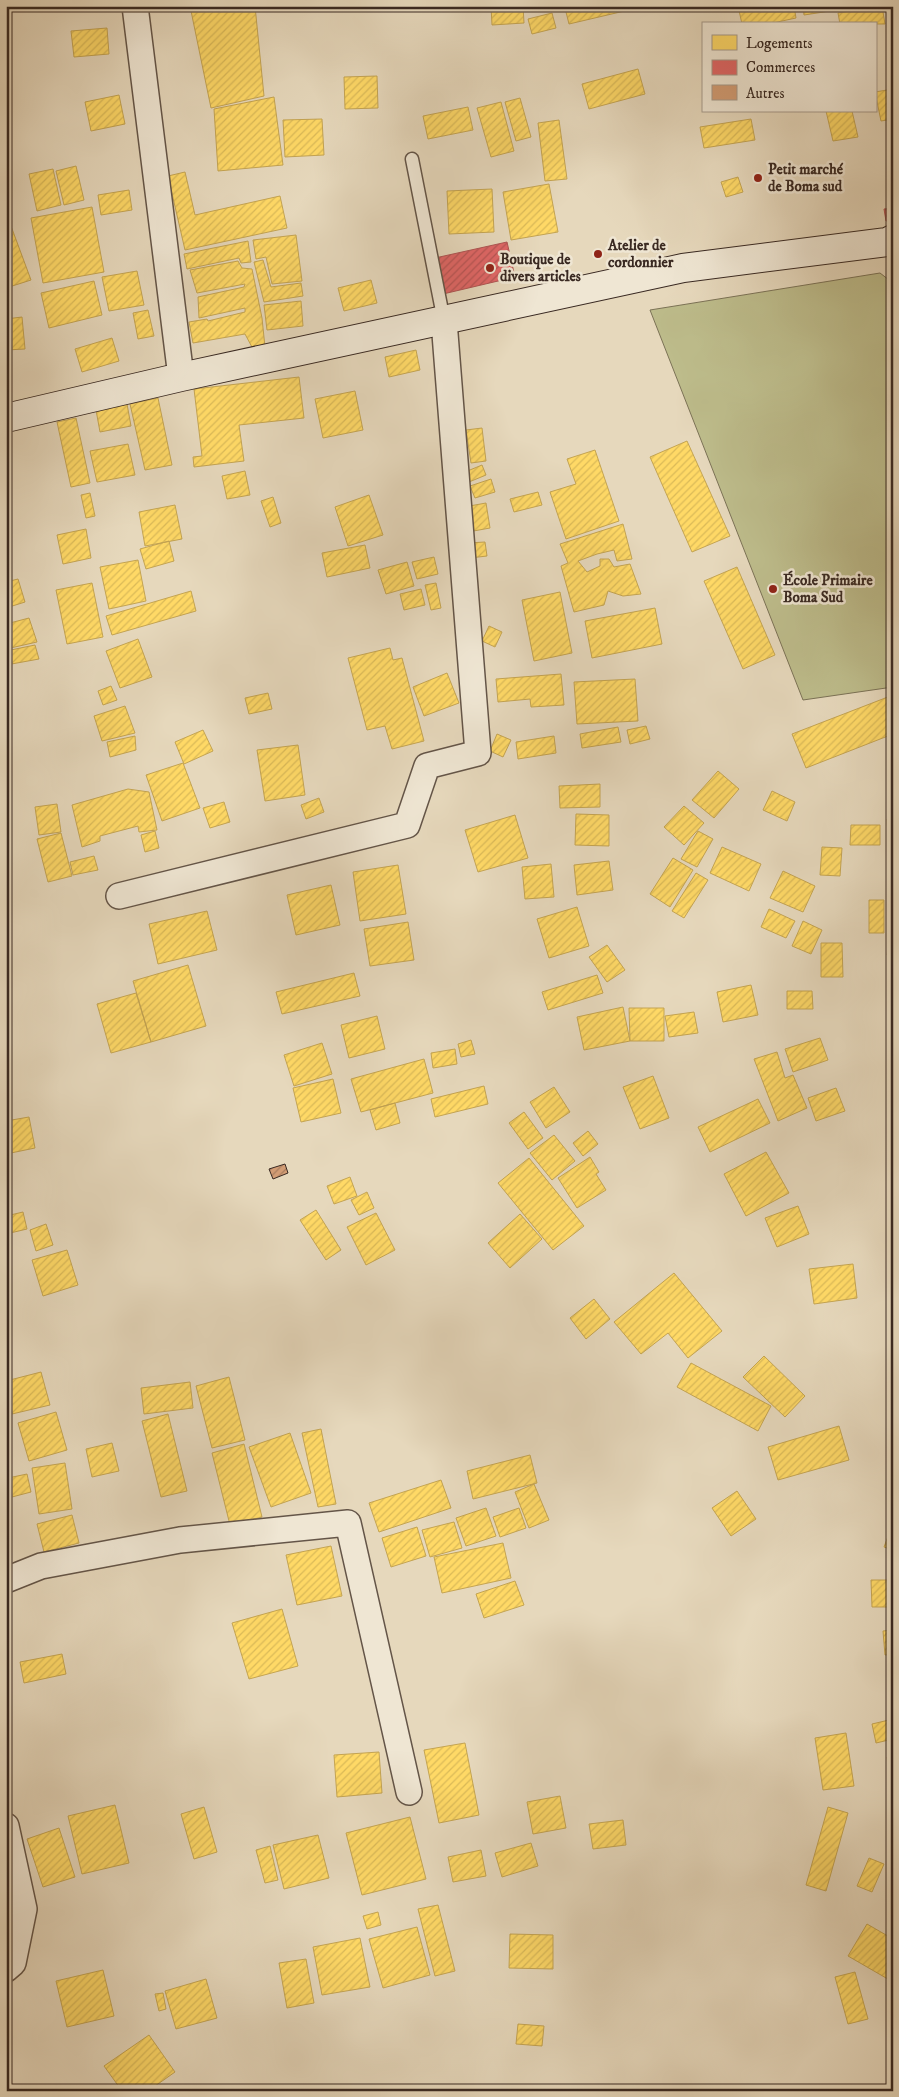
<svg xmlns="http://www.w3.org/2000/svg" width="899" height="2097" viewBox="0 0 899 2097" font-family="'IM FELL DW Pica',serif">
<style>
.pitch{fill:#bdbc8b;stroke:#7b7256}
.homes{fill:url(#homes-hatch);stroke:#c4a452}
.shops{fill:url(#shops-hatch);stroke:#ae5452}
.building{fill:url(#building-hatch);stroke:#392922}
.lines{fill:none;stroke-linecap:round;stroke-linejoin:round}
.lane-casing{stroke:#645548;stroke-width:15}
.street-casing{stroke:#645548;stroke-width:28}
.secondary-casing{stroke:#392922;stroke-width:30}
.lane{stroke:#efe6d3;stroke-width:12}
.street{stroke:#efe6d3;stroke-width:25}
.secondary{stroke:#efe6d3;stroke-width:28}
.poi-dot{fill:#8f2418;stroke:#efe6d3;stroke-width:2}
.labels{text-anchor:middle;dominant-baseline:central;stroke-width:5;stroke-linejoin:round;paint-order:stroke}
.poi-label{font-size:15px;font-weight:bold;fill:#392922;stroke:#efe6d3;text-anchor:start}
</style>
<defs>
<pattern id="homes-hatch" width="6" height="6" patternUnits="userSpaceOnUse" patternTransform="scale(1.25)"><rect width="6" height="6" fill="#ffd966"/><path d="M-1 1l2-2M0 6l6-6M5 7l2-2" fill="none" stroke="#dbba58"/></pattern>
<pattern id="shops-hatch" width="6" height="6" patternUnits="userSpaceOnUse" patternTransform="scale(1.25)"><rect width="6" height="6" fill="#e06666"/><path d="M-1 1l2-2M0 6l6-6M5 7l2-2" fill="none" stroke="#b75454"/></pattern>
<pattern id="building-hatch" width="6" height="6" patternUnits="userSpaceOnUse" patternTransform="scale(1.25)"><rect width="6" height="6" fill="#d29c74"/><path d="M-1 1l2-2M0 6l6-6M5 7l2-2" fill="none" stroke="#ab7f5f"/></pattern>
</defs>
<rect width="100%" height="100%" fill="#e6d8bc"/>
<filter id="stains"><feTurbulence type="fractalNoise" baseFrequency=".004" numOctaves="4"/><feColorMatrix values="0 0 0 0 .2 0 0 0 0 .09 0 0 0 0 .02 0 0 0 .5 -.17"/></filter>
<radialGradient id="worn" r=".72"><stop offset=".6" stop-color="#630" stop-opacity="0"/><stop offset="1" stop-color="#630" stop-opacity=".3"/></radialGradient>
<path class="pitch" d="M880,273L893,283V687L803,700L650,310Z"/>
<path class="homes" d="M190,6H255L264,96L211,108Z
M491,6H523L524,23L492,25Z
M573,6H632L633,9L569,24L565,8Z
M738,6H794L796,18L768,24H742Z
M803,6H863L804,15Z
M882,6L885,24H840L838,13Z
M552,13L556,28L532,34L528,19Z
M107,28L109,54L74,57L71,31Z
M638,69L645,94L589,109L582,84Z
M377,76L378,108L345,109L344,77Z
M893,89V119L881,121L875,92Z
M119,95L125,124L91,131L85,102Z
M274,97L283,165L218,171L214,109Z
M520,98L531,137L516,141L505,102Z
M501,102L514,151L491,157L477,108Z
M468,107L473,130L428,139L423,116Z
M826,111H852L858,137L833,141Z
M322,119L324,155L285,157L283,120Z
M751,119L755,140L704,148L700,127Z
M559,120L567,179L545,181L538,123Z
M76,166L84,200L64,205L56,171Z
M53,169L61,205L37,211L29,174Z
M185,172L195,215L280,196L287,228L185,250L168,176Z
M738,177L743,192L726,197L721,182Z
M549,184L558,232L511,240L503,192Z
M492,189L494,232L449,234L447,191Z
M129,190L132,210L101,215L98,195Z
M92,207L104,272L43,283L31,218Z
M11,226L31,280L6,288V228Z
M296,235L302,281L272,284L266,257L256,259L253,240Z
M248,241L251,262L241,263L239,258L187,269L184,254Z
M263,260L271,287L301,283L303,296L264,302L254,262Z
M238,261L242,268L252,269L262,318L265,347L253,349L245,334L193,343L189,322L207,319L208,321L245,312V308L199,318L198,297L244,287L245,284L197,293L190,270Z
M137,271L144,305L109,311L102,277Z
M371,280L377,303L344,311L338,288Z
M94,281L102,315L49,328L41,293Z
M301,301L303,326L267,330L264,305Z
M148,310L154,336L138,339L133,313Z
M22,317L25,349L6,350V319Z
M112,338L119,361L82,372L75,349Z
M416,350L420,370L389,377L385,357Z
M299,377L304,418L239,425L244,461L194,467L193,457L202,456L194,389Z
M355,391L363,430L323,438L315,399Z
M158,398L172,465L145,470L130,404Z
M127,404L131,426L100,432L96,410Z
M76,418L90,483L71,487L57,422Z
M482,428L486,461L471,463L466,430Z
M687,441L730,536L692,552L650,457Z
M128,444L135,475L97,482L90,451Z
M595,450L619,521L566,539L550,492L576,484L567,459Z
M482,465L486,475L469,482L465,472Z
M245,471L250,495L227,499L222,476Z
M491,479L495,492L475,498L470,486Z
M538,492L542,505L514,512L510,499Z
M90,493L95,516L86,518L81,495Z
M369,495L383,535L348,546L335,507Z
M273,497L281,523L270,527L261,501Z
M486,503L490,528L468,532L464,507Z
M175,505L182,539L145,546L139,512Z
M623,524L632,559L617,561L614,550L597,554L578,561L587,572L600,566V559H609L614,567L630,564L641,594L623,596L608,591L604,605L574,612L561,566L568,563L560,544Z
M86,529L91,558L63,564L57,535Z
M169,541L174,561L146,569L140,549Z
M485,542L487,556L470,558L468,543Z
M365,545L370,568L327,577L322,553Z
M434,557L438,574L417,579L412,562Z
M138,560L146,601L109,609L100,567Z
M407,562L414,586L386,594L378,570Z
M737,567L775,655L743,669L704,581Z
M18,579L25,602L6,608V582Z
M92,583L103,637L67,644L56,590Z
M436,583L441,608L431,610L425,585Z
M421,589L425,605L404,610L400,594Z
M191,591L196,611L112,635L106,616Z
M560,592L572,653L534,661L522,600Z
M655,608L662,644L592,658L585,621Z
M29,618L37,642L6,649V624Z
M489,626L502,632L495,647L482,641Z
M138,639L152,677L120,688L106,651Z
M35,645L39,659L6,665V651Z
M390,648L393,660L402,658L424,741L392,749L385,726L367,730L348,658Z
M447,673L459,703L424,716L413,687Z
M561,674L564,705L531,707L530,699L498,702L496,679Z
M635,679L638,721L577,724L574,682Z
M111,686L117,700L103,705L98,691Z
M268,693L272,709L249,714L245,698Z
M893,695V734L806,768L792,734Z
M125,706L135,733L102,741L94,716Z
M646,726L650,739L630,744L627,730Z
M618,727L621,742L582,748L580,734Z
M203,730L213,751L184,764L175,742Z
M497,734L511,740L503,757L490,751Z
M135,736L136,750L110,757L107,742Z
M554,736L556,753L518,759L516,742Z
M298,745L305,795L265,801L257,750Z
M183,763L200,808L162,821L146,775Z
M718,771L739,789L714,818L692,800Z
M600,784V807L560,808L559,786Z
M128,789L149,792L157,830L139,832L138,826L100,836V841L82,847L72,805Z
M772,791L795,802L787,821L763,810Z
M319,798L324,812L306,819L301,805Z
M224,802L230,822L210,828L203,808Z
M57,804L61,832L39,835L35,807Z
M684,806L704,823L684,845L664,827Z
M576,814L609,815V846L575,845Z
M515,815L528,858L478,872L465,830Z
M887,819H893V854H889Z
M851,825H880V845H850Z
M155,831L159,848L145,852L141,835Z
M698,831L713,839L697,867L681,859Z
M61,833L72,876L48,882L37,839Z
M722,847L761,864L749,891L710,873Z
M822,847L842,848L840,876L820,875Z
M94,856L98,870L73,875L70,862Z
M673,858L693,870L670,907L650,894Z
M609,861L613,890L577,895L574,865Z
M551,864L554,897L525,899L522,867Z
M398,865L406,914L360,921L353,872Z
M783,871L815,886L803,912L770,898Z
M696,873L708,880L684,918L672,911Z
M331,885L340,925L296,935L287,895Z
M869,900H884V933H869Z
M577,907L589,946L549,958L537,919Z
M769,909L795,921L786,938L761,927Z
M207,911L217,950L158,964L149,924Z
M803,921L822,930L811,954L792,946Z
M408,922L414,960L370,966L364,929Z
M890,931L893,932V955H887Z
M821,943H842L843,977H821Z
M607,945L625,970L607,982L589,957Z
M188,965L206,1026L151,1042L133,981Z
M354,973L360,996L282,1014L276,992Z
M597,975L603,993L548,1010L542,992Z
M751,985L758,1015L723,1022L717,992Z
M787,991H812L813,1009H787Z
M136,993L151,1042L111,1053L97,1004Z
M623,1007L630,1041L584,1050L577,1017Z
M629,1008H664V1041H630Z
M694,1012L698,1033L669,1037L665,1016Z
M377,1016L385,1049L349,1058L341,1025Z
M820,1038L828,1060L793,1072L785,1049Z
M471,1040L475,1054L461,1057L458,1044Z
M322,1043L332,1074L294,1086L284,1055Z
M455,1049L457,1064L433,1068L431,1053Z
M777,1052L785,1078L793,1075L807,1108L778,1121L754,1059Z
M424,1059L433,1093L361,1112L351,1079Z
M653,1076L669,1118L640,1129L623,1087Z
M333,1079L341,1113L301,1122L293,1088Z
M484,1086L488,1104L435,1117L431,1099Z
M554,1087L570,1112L546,1128L530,1102Z
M836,1088L845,1111L816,1121L808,1098Z
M758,1099L770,1123L710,1152L698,1127Z
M395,1103L400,1123L376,1130L370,1110Z
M524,1112L543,1138L528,1149L509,1123Z
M29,1117L35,1148L6,1154V1121Z
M588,1131L598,1144L583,1156L573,1143Z
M554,1135L575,1161L552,1180L530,1153Z
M766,1152L789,1193L746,1216L724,1174Z
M590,1157L599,1172L596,1174L606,1190L577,1208L558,1178Z
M529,1158L584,1226L553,1250L498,1183Z
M350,1177L357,1196L334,1204L327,1186Z
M367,1192L374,1208L359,1215L351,1200Z
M798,1206L809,1234L777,1247L765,1218Z
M316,1210L341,1250L326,1260L300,1220Z
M23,1212L27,1229L6,1234V1216Z
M376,1213L395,1250L366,1265L347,1227Z
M520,1214L542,1239L510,1268L488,1243Z
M46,1224L53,1245L36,1251L30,1230Z
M67,1250L78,1285L43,1296L32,1260Z
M853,1264L857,1298L814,1304L809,1269Z
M674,1273L722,1331L688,1358L668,1333L641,1354L614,1322Z
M594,1299L610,1319L586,1339L570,1318Z
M764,1356L805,1396L785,1417L743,1377Z
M691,1363L771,1406L758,1431L677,1387Z
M41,1372L50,1405L12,1414L6,1381Z
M229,1377L245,1440L212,1448L196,1386Z
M190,1382L193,1408L144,1414L141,1388Z
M56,1412L67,1450L29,1461L18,1423Z
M168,1414L187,1491L161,1497L142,1421Z
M839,1426L849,1460L778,1480L768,1447Z
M321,1429L336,1504L318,1507L302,1433Z
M290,1433L311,1493L271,1507L249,1447Z
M112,1443L119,1471L92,1477L86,1449Z
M244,1444L262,1517L230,1525L212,1453Z
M530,1455L537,1483L473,1499L467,1471Z
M65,1463L72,1509L39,1514L32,1468Z
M27,1474L31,1492L12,1497L8,1478Z
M441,1480L451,1508L379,1532L369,1503Z
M534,1484L549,1520L529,1528L515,1492Z
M737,1491L756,1519L731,1536L712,1508Z
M486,1508L496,1536L466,1546L456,1518Z
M519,1508L526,1528L500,1537L493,1517Z
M72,1515L79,1543L44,1552L37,1524Z
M454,1522L462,1548L430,1557L422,1530Z
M893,1523V1550L884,1547Z
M417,1527L426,1556L391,1567L382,1538Z
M503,1543L511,1578L442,1593L434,1557Z
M331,1546L342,1596L297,1605L286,1555Z
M871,1580H888L889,1607H872Z
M515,1581L524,1605L484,1618L476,1594Z
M282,1609L298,1666L249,1679L232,1623Z
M893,1630V1654L885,1655L883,1631Z
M62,1654L66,1674L24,1683L20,1662Z
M889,1720L893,1739L876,1743L872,1724Z
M846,1733L854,1786L823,1790L815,1738Z
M465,1743L479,1815L439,1823L424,1750Z
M379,1752L382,1793L337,1797L334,1755Z
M893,1756V1773L889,1774L887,1757Z
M560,1796L566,1828L533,1834L527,1802Z
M115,1805L129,1863L82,1874L68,1816Z
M204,1807L217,1852L194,1859L181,1814Z
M828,1807L848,1813L826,1891L806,1885Z
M410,1817L426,1879L362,1895L346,1833Z
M623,1820L626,1845L593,1849L589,1824Z
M59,1828L75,1877L43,1887L27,1839Z
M318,1835L329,1878L284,1889L273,1845Z
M531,1843L538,1866L502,1877L495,1853Z
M270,1846L278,1880L265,1883L256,1850Z
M481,1850L486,1876L453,1882L448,1857Z
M869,1858L884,1864L872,1892L857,1886Z
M438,1905L455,1971L435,1976L418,1909Z
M378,1912L381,1925L367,1929L363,1916Z
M867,1924L893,1939V1982L848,1956Z
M417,1927L430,1975L383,1988L369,1939Z
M510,1934L553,1935V1969L509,1968Z
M360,1938L370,1987L322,1995L313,1947Z
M306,1959L314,2003L287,2008L279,1963Z
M103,1970L114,2016L67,2027L56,1981Z
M855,1972L868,2019L848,2024L835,1977Z
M206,1979L217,2018L176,2029L165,1991Z
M163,1993L166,2009L159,2011L155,1994Z
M518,2024L544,2026L542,2046L516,2044Z
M149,2035L175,2072L148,2091H122L104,2066Z"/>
<path class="shops" d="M893,208V220L886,221L884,209Z
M507,242L515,277L443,294L435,258Z"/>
<path class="building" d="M285,1164L288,1173L273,1179L269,1169Z"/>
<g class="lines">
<defs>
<path id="lane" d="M412,159L444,321"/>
<path id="street" d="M135,6L181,377
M119,896L407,825L427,766L478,753L444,321
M6,1580L41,1566L180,1540L348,1523L409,1792
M6,1826L24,1909L13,1963L6,1969"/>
<path id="secondary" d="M6,418L181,377L683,268L887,242L893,239"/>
</defs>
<use href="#lane" class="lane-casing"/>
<use href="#street" class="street-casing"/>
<use href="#secondary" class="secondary-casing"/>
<use href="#lane" class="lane"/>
<use href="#street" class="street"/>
<use href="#secondary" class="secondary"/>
</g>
<g class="poi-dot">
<circle cx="758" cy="178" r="5"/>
<circle cx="598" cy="254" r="5"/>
<circle cx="490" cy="268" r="5"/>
<circle cx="773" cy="589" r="5"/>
</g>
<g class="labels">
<g class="poi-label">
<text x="768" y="169">Petit marché<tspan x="768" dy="17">de Boma sud</tspan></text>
<text x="608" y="245">Atelier de<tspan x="608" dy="17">cordonnier</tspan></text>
<text x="500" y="259">Boutique de<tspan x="500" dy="17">divers articles</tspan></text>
<text x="783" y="580">École Primaire<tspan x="783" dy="17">Boma Sud</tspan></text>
</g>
</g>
<rect width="899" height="2097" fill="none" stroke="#e6d8bc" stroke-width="25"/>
<rect x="8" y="8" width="884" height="2082" fill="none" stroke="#392922" stroke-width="2.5"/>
<rect x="12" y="12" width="874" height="2072" fill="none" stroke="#392922"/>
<rect x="702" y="22" width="175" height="90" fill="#efe6d3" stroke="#a69a8c"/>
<rect x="712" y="35" width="25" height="15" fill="#ffd966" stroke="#a69a8c"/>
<text x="746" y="48" font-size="15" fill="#392922">Logements</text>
<rect x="712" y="60" width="25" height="15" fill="#e06666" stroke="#a69a8c"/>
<text x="746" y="72" font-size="15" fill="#392922">Commerces</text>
<rect x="712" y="85" width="25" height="15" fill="#d29c74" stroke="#a69a8c"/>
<text x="746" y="98" font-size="15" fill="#392922">Autres</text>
<rect width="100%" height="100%" filter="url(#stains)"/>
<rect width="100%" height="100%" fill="url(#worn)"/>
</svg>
